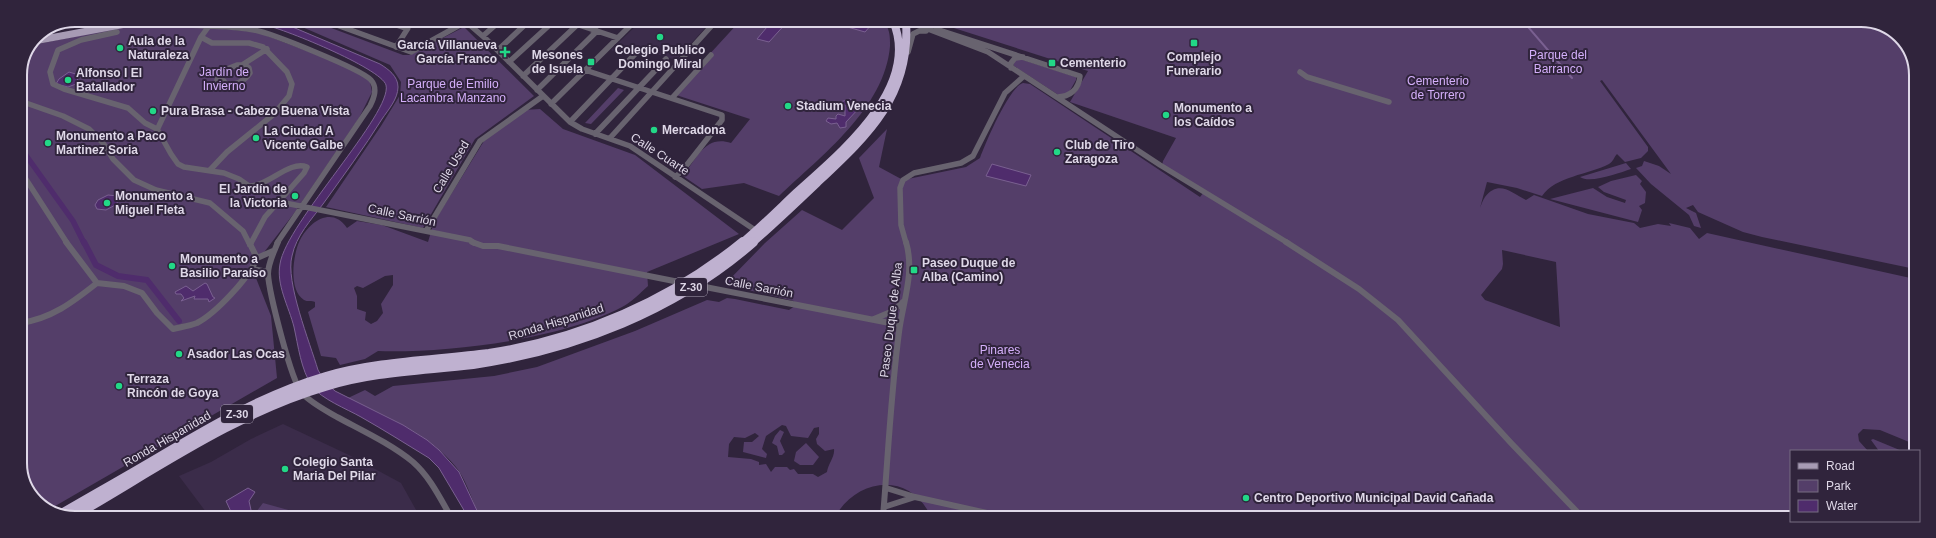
<svg xmlns="http://www.w3.org/2000/svg" width="1936" height="538" viewBox="0 0 1936 538" font-family="Helvetica,sans-serif">
<style>
.built{fill:#3b2c4a}
.green{fill:#543e69;fill-rule:evenodd}
.water{fill:#4f2c6c;stroke:#7a6091}
.lines{fill:none;stroke-linecap:round;stroke-linejoin:round}
.stream{stroke:#7a6091;stroke-width:2}
.canal-far1{stroke:#4f2c6c;stroke-width:5.5}
.canal{stroke:#4f2c6c;stroke-width:6}
.minor-far1{stroke:#68636f;stroke-width:5.5}
.minor{stroke:#68636f;stroke-width:6}
.major{stroke:#a79bb4;stroke-width:7}
.highway-far1{stroke:#bfb1d0;stroke-width:8}
.highway{stroke:#bfb1d0;stroke-width:10}
.poi-dot{fill:#22d887;stroke:#30243c;stroke-width:1.5}
.labels{text-anchor:middle;dominant-baseline:central;stroke-width:4;stroke-linejoin:round;paint-order:stroke}
.shield{fill:#30243c;stroke:#aaa2b4;stroke-width:1}
.shield-label{font-size:11px;font-weight:bold;fill:#dfd8e8}
.poi-label{font-size:12px;font-weight:bold;fill:#dfd8e8;stroke:#30243c;text-anchor:start}
.park-label{font-size:12px;fill:#d4affa;stroke:#30243c}
.street-label{font-size:12px;fill:#dfd8e8;stroke:#30243c}
.rim{fill:none;stroke:#dfd8e8;stroke-width:2}
</style>
<rect width="100%" height="100%" fill="#30243c"/>
<path class="built" d="M641,21H687L706,27L676,60L636,48L628,56L611,50Z
M283,424L349,455L401,483L420,517L209,516L179,476L211,462L251,439Z"/>
<path class="green" d="M286,20H310L403,55H410L464,27L534,96L475,139L423,228L326,207L381,126L400,95L401,82L390,65Z
M740,21H882C890,27 890,36 890,46C885,108 821,156 779,196L744,183L702,189L683,176C697,158 705,135 731,143L750,119L673,94Z
M932,21L1875,22L1902,39L1916,72L1915,269L1762,237L1743,232L1698,212L1693,205L1686,208L1696,213L1701,228L1694,226L1689,215L1651,184L1636,168L1642,166L1644,161L1659,166L1671,174L1602,80L1600,81L1648,147V151L1641,158L1625,162L1617,154C1614,157 1613,162 1609,164C1588,175 1556,176 1542,196L1517,188L1487,182L1480,208C1481,205 1483,200 1485,197C1499,180 1510,192 1526,200L1534,195L1588,214L1634,223L1640,228L1658,224L1671,226L1669,223L1690,228L1699,239L1707,233L1915,279L1914,444L1880,430L1863,429L1858,434L1859,441L1868,451H1791V518H1660L1652,514V518L931,517C911,471 857,477 835,517H480C472,501 467,481 456,467C428,433 387,417 348,398L365,390L375,396L393,386L494,376L537,367L635,331L707,300L719,302L727,298L735,299L789,310L795,306L794,301L744,289L745,285L728,284L727,282L765,243L802,210L842,230L874,198L859,158L887,129L879,167L903,180L966,167L980,158C985,144 1009,87 1023,83L1030,84L1200,197L1204,192L1162,166L1163,161L1176,138L1070,102L1088,71ZM1502,250L1556,262L1560,327L1485,300L1481,295L1502,269L1503,264ZM782,425L786,426L791,436L808,438L814,428L819,427V434L816,439L817,444L825,451L834,449C835,457 828,464 827,472L818,477L813,474H798L794,469L790,470L787,467H775L771,472L766,464L759,465V462L751,459L728,457L729,444L734,437L745,438L755,433L759,436L752,442H744L743,452L766,458L767,454L762,449L766,436Z
M147,22L257,32L341,64L365,77L370,82L372,92L359,118L295,212L252,268L271,316L277,378L50,509L34,499L20,466V75L33,45Z
M1020,59L1076,77V80L1068,94H1057L1014,66V61Z
M618,88L624,90L591,124L585,123Z
M540,109L563,129L635,155L739,234L647,272L648,286C640,293 632,302 622,307C559,340 448,353 378,351L365,359L340,365L336,358L321,356L308,312L315,307V302C312,300 307,302 304,300C288,290 293,254 300,240C310,221 332,206 347,228L357,221L382,225L428,242L434,222L484,141L524,110ZM393,275V285L381,304L383,313L377,321L371,324L365,320L366,312L357,309V296L354,288L357,286L363,288L385,276Z
M1626,163L1631,169C1619,173 1590,184 1580,177Z
M1636,175L1642,181L1640,184L1646,192L1645,203L1639,206L1642,210L1638,222L1550,199L1593,188L1607,197L1625,203L1626,200L1604,192L1598,187L1611,181Z
M780,430L784,432L780,441L785,452L782,455H779L777,446L772,443L775,436Z
M1873,439L1902,451H1879L1871,440Z
M806,443L819,457L813,465H800L794,461L796,452Z
M263,503L310,516H253Z"/>
<path class="water" d="M192,20H276L380,64C388,69 398,76 398,87C398,99 388,110 382,119C364,148 343,176 323,204C311,220 296,236 292,256C285,281 310,343 318,370L325,382L335,391L403,425L427,440L439,450L459,472L480,517H468L439,468L429,458C406,444 384,430 361,417C347,409 321,399 312,386C301,370 298,345 294,327C289,307 276,285 280,264C286,223 393,113 386,85C381,68 280,27 261,24C238,21 215,22 192,20Z
M772,21H788L769,42L757,39Z
M848,21H863L872,24L865,32L844,26Z
M69,72L79,75L76,84L68,87L56,84L59,79Z
M850,99L855,102L861,103V106L846,122V127L840,128L837,123L831,124L826,121L828,118L836,119V116L838,114L845,116V105H839L837,103Z
M992,164L1031,175L1026,186L986,176Z
M108,195L118,196L117,204L106,210L97,209L95,205L98,200Z
M205,283L207,284L213,297L215,298L209,302L208,299H194L195,296L181,301L184,298L181,294H176L175,292L186,286L193,291Z
M248,488L255,492L249,501L251,510L239,516H233L226,501Z"/>
<g class="lines">
<path class="stream" d="M1523,21L1572,78"/>
<path class="canal-far1" d="M20,147L73,221L84,243"/>
<path class="canal" d="M84,242L96,265L118,276L147,280L179,321"/>
<path class="minor-far1" d="M161,20C192,29 223,24 254,30C271,33 361,69 371,80C378,88 374,98 370,106L277,243
M323,20L411,52L469,20
M382,20L405,28L421,20
M464,20L486,39L570,122L582,129L630,146L755,230
M564,20L618,38
M907,21L988,52L1160,165L1288,243
M936,29L1080,76C1079,89 1070,97 1057,97
M592,30L601,21
M117,32L81,40L58,50L50,72L53,84L64,89L128,108L145,123L157,129L171,154L178,164L184,167L224,173L239,179L249,186C269,186 289,160 307,167L304,173L265,217L251,243
M483,36L501,20
M201,37L212,43H249L263,47L287,72L292,84L289,96L274,114L227,152L210,170
M396,47L408,28V20
M498,50L530,20
M908,52L913,34L919,31H926
M509,62L555,20
M237,65H245L249,68L250,73C244,82 235,85 225,85L224,81L217,80L222,71Z
M242,65L267,49
M1011,68V63L1015,58L1023,57
M585,70L722,115V120L682,171L675,177
M1300,72L1307,77L1389,102
M523,76L577,25
M20,83L22,92
M537,90L597,31
M23,95L26,103L63,116L89,129L103,143L113,159L134,180L156,190L210,203L243,231L249,243
M672,98L711,55
M551,104L635,21
M570,122L637,52
M157,130L201,37L209,26
M595,134L666,59
M610,138L716,21
M20,170L67,243
M280,202L470,240L474,243
M426,231L480,141L543,96
M906,243L901,225L900,188L903,180L914,173L961,163L973,156L1005,93L1024,76"/>
<path class="minor" d="M66,242L97,283L124,286L142,293L157,313L173,329C181,327 189,326 197,323C216,313 249,278 257,258L249,242
M278,242C274,252 268,263 268,274C269,292 291,381 302,393C311,403 325,410 337,417C363,431 391,444 413,462C430,477 440,498 451,517
M472,242L483,246H498L684,283
M1286,242L1359,289L1398,320L1511,443L1583,518
M250,245L251,242
M257,258L273,251
M252,269L268,272
M695,285L900,325
M874,319L893,311L903,302
M20,323C51,319 73,302 97,283
M20,333L26,323
M886,488L915,497L1005,517
M884,507L915,497
M883,517C888,455 891,393 899,332C903,301 915,273 906,242"/>
<path class="major" d="M34,41L147,20"/>
<path class="highway-far1" d="M742,243C761,227 778,210 796,193C839,154 922,88 893,21
M752,243C775,223 796,203 817,183C868,135 911,96 906,21"/>
<path class="highway" d="M60,515C96,494 132,474 167,453C218,423 268,394 326,377C378,362 435,361 489,354C581,340 671,301 743,242
M73,516C155,469 234,413 325,386C372,371 423,370 473,364C575,349 675,310 753,242"/>
</g>
<g class="poi-dot">
<circle cx="660" cy="37" r="4"/>
<rect x="1190" y="39" width="8" height="8" rx="2"/>
<circle cx="120" cy="48" r="4"/>
<path d="M503 46h4v4h4v4h-4v4h-4v-4h-4v-4h4z"/>
<rect x="587" y="58" width="8" height="8" rx="2"/>
<rect x="1048" y="59" width="8" height="8" rx="2"/>
<circle cx="68" cy="80" r="4"/>
<circle cx="788" cy="106" r="4"/>
<circle cx="153" cy="111" r="4"/>
<circle cx="1166" cy="115" r="4"/>
<circle cx="654" cy="130" r="4"/>
<circle cx="256" cy="138" r="4"/>
<circle cx="48" cy="143" r="4"/>
<circle cx="1057" cy="152" r="4"/>
<circle cx="295" cy="196" r="4"/>
<circle cx="107" cy="203" r="4"/>
<circle cx="172" cy="266" r="4"/>
<rect x="910" y="266" width="8" height="8" rx="2"/>
<circle cx="179" cy="354" r="4"/>
<circle cx="119" cy="386" r="4"/>
<circle cx="285" cy="469" r="4"/>
<circle cx="1246" cy="498" r="4"/>
</g>
<g class="labels">
<g class="shield">
<rect x="675" y="278" width="32" height="18" rx="3"/>
<rect x="221" y="405" width="32" height="18" rx="3"/>
</g>
<g class="shield-label">
<text x="691" y="287">Z-30</text>
<text x="237" y="414">Z-30</text>
</g>
<g class="poi-label">
<text x="128" y="41">Aula de la<tspan x="128" dy="14">Naturaleza</tspan></text>
<text x="497" y="45" text-anchor="end">García Villanueva<tspan x="497" dy="14">García Franco</tspan></text>
<text x="660" y="50" text-anchor="middle">Colegio Publico<tspan x="660" dy="14">Domingo Miral</tspan></text>
<text x="583" y="55" text-anchor="end">Mesones<tspan x="583" dy="14">de Isuela</tspan></text>
<text x="1194" y="57" text-anchor="middle">Complejo<tspan x="1194" dy="14">Funerario</tspan></text>
<text x="1060" y="63">Cementerio</text>
<text x="76" y="73">Alfonso I El<tspan x="76" dy="14">Batallador</tspan></text>
<text x="796" y="106">Stadium Venecia</text>
<text x="1174" y="108">Monumento a<tspan x="1174" dy="14">los Caídos</tspan></text>
<text x="161" y="111">Pura Brasa - Cabezo Buena Vista</text>
<text x="662" y="130">Mercadona</text>
<text x="264" y="131">La Ciudad A<tspan x="264" dy="14">Vicente Galbe</tspan></text>
<text x="56" y="136">Monumento a Paco<tspan x="56" dy="14">Martinez Soria</tspan></text>
<text x="1065" y="145">Club de Tiro<tspan x="1065" dy="14">Zaragoza</tspan></text>
<text x="287" y="189" text-anchor="end">El Jardín de<tspan x="287" dy="14">la Victoria</tspan></text>
<text x="115" y="196">Monumento a<tspan x="115" dy="14">Miguel Fleta</tspan></text>
<text x="180" y="259">Monumento a<tspan x="180" dy="14">Basilio Paraíso</tspan></text>
<text x="922" y="263">Paseo Duque de<tspan x="922" dy="14">Alba (Camino)</tspan></text>
<text x="187" y="354">Asador Las Ocas</text>
<text x="127" y="379">Terraza<tspan x="127" dy="14">Rincón de Goya</tspan></text>
<text x="293" y="462">Colegio Santa<tspan x="293" dy="14">Maria Del Pilar</tspan></text>
<text x="1254" y="498">Centro Deportivo Municipal David Cañada</text>
</g>
<g class="park-label">
<text x="1558" y="55">Parque del<tspan x="1558" dy="14">Barranco</tspan></text>
<text x="224" y="72">Jardín de<tspan x="224" dy="14">Invierno</tspan></text>
<text x="1438" y="81">Cementerio<tspan x="1438" dy="14">de Torrero</tspan></text>
<text x="453" y="84">Parque de Emilio<tspan x="453" dy="14">Lacambra Manzano</tspan></text>
<text x="1000" y="350">Pinares<tspan x="1000" dy="14">de Venecia</tspan></text>
</g>
<g class="street-label">
<text transform="translate(660 154) rotate(33)">Calle Cuarte</text>
<text transform="translate(451 167) rotate(-59)">Calle Used</text>
<text transform="translate(402 215) rotate(12)">Calle Sarrión</text>
<text transform="translate(759 287) rotate(11)">Calle Sarrión</text>
<text transform="translate(891 320) rotate(-83)">Paseo Duque de Alba</text>
<text transform="translate(556 322) rotate(-17)">Ronda Hispanidad</text>
<text transform="translate(167 439) rotate(-30)">Ronda Hispanidad</text>
</g>
</g>
<path d="M0 0H1936V538H0ZM75 27H1861A48 48 0 0 1 1909 75V463A48 48 0 0 1 1861 511H75A48 48 0 0 1 27 463V75A48 48 0 0 1 75 27Z" fill="#30243c" fill-rule="evenodd"/>
<path class="rim" d="M75 27H1861A48 48 0 0 1 1909 75V463A48 48 0 0 1 1861 511H75A48 48 0 0 1 27 463V75A48 48 0 0 1 75 27Z"/>
<rect x="1790" y="450" width="130" height="72" fill="#30243c" stroke="#766c81"/>
<rect x="1798" y="463" width="20" height="6" fill="#a79bb4" stroke="#766c81"/>
<text x="1826" y="470" font-size="12" fill="#dfd8e8">Road</text>
<rect x="1798" y="480" width="20" height="12" fill="#543e69" stroke="#766c81"/>
<text x="1826" y="490" font-size="12" fill="#dfd8e8">Park</text>
<rect x="1798" y="500" width="20" height="12" fill="#4f2c6c" stroke="#766c81"/>
<text x="1826" y="510" font-size="12" fill="#dfd8e8">Water</text>
</svg>
